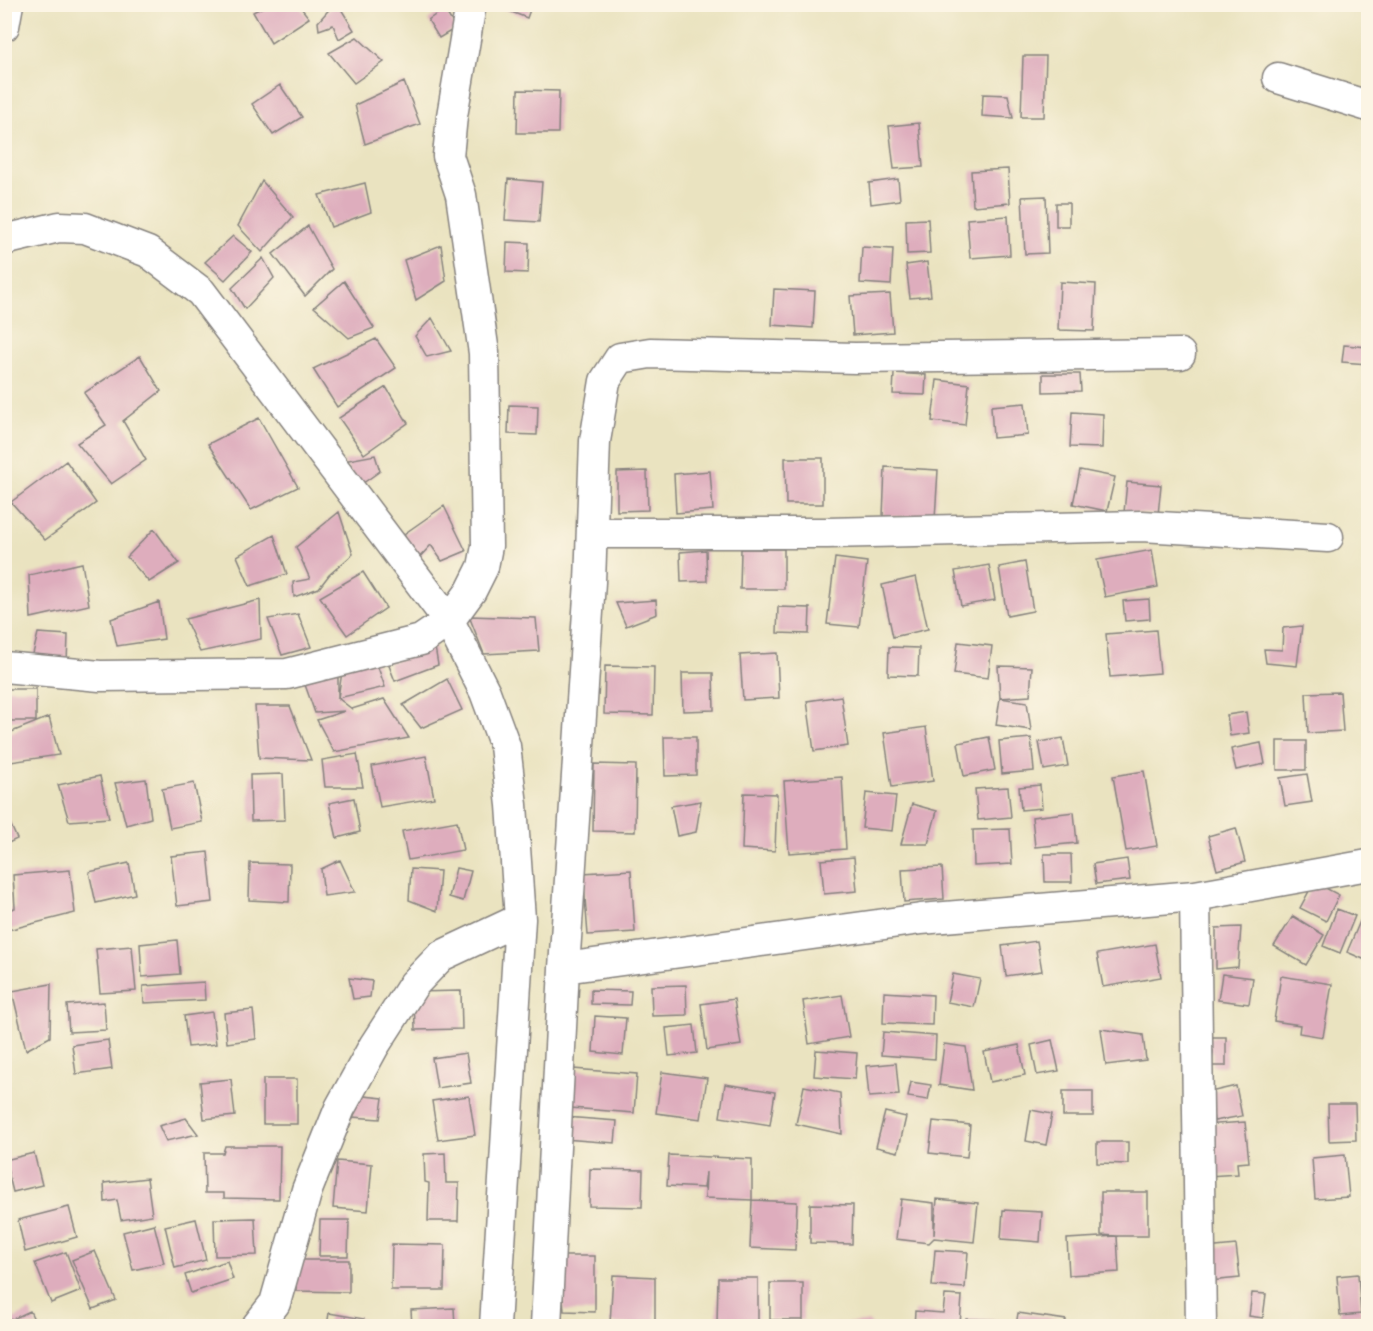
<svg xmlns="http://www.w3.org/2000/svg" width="1373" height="1331" viewBox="0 0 1373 1331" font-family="Cardo,serif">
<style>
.building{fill:#deadbd}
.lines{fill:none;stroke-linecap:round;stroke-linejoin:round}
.street-casing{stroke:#86827e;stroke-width:33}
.street{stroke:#fff;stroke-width:30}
</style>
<rect width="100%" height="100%" fill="#fcf5e5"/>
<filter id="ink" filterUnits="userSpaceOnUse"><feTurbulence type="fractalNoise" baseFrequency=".0167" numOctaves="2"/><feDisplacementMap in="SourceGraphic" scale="12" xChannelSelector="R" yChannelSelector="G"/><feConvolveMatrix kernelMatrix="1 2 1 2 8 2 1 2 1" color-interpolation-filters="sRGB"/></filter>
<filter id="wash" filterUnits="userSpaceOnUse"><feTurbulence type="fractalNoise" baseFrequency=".008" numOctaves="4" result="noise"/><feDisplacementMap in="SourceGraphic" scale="24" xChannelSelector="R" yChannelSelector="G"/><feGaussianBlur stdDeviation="1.35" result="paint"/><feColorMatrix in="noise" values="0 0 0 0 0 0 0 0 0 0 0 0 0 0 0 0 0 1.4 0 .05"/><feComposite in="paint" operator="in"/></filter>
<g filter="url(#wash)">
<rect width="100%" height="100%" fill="#eae3c0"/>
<g id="blocks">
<path class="building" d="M269,4H298L309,18L271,43L253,12Z
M334,4H338L354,30L339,39L333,25L319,30L318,22Z
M503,4H532L527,18L501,8Z
M444,9L456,28L439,38L428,20Z
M357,37L384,62L354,83L329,53Z
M1023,56H1046L1044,117H1021Z
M404,82L420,124L365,144L355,105Z
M280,85L302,117L273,135L252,104Z
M518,90L559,91L558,133H517Z
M983,94L1008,95L1013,118L982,116Z
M919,123L923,167L894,169L889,126Z
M1008,169L1010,203L973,206L971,171Z
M508,179L542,182L539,222L505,220Z
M898,179L900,200L871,204L869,183Z
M262,181L293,217L262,252L238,226Z
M365,183L371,212L331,227L319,195Z
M1046,196L1048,253L1025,254L1022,197Z
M1056,203H1069V226H1056Z
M1008,216L1010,255L970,258L967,219Z
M928,219L930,253L907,254L906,220Z
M308,226L332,269L305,296L273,254Z
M233,236L252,252L225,280L205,262Z
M507,242L529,243L528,273L506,272Z
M441,245L446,281L416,300L404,260Z
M862,247L893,249L891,285L860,283Z
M263,258L274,278L245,309L232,288Z
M927,262L931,296L910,298L906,265Z
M344,281L374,328L349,338L314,307Z
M1060,282L1096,284L1094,331L1058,330Z
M774,289L815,291L813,328L772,325Z
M890,294L893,332L853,335L850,296Z
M432,318L451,351L427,357L415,336Z
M376,339L396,368L337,407L313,369Z
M1344,345L1368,347V364L1342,362Z
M140,356L161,391L123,421L146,460L111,484L77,443L106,425L84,393Z
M894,373L926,375L925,395L893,394Z
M1043,374H1080L1081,391L1043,392Z
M937,380L969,384L965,425L932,421Z
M386,387L408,423L364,454L339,418Z
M1025,403L1028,435L993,438L991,406Z
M509,405L538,406L537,435L508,434Z
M1072,412L1103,414L1102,448L1070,447Z
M259,418L298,487L251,510L208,444Z
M375,455L380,471L359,486L343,461Z
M785,458H823V504H786Z
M66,461L96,503L45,540L11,502Z
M885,467L938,470L935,519L883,516Z
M1080,470L1115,477L1107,511L1073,504Z
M647,471L648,510L617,511V472Z
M710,471L713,510L676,513L674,474Z
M1127,482L1161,485L1158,515L1124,512Z
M444,506L466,551L442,561L431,545L415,562L404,534Z
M339,512L353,554L329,575L319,588L294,597L293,582L310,579L296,547Z
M154,529L179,563L149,582L127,557Z
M274,535L287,574L250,586L237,556Z
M741,549H784V589H740Z
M706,550L707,581L681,582L680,552Z
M1152,550L1158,587L1105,597L1097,560Z
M835,558L867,562L859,627L827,624Z
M1025,562L1033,611L1007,616L999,567Z
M82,563L89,605L31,618L29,575Z
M989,565L995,600L961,606L955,571Z
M363,572L386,608L347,635L320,597Z
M916,577L928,629L893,637L882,585Z
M1149,599L1150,619L1125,621L1123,601Z
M260,600L261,639L200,652L185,619Z
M656,600L657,614L626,626L616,603Z
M159,602L164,639L117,646L111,619Z
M778,607L810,608L809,634L777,633Z
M298,614L311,647L282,655L268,619Z
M469,616L536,618L539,651L484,654Z
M1302,626L1297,666L1266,663L1264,649L1282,650L1283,628Z
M1156,630L1160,673L1110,677L1106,634Z
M38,633L68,635L67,663L31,662Z
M958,642L992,646L988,678L954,674Z
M435,647L438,665L395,681L388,663Z
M889,647L919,648L918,676L888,675Z
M777,653L779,698L743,700L740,655Z
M344,659H375L385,687L338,698L352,709L384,699L409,738L334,752L317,720L345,711L315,713L303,679L338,668V698Z
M605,666L654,667L653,715L604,714Z
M998,666L1032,667L1030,696L1000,698L1027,702L1031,730L996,725L1000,698Z
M682,673H713L714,710L683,711Z
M447,679L462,710L421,728L403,705Z
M4,689H36V721H4Z
M1340,692L1343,731L1308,733L1306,693Z
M841,696L848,746L814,751L807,701Z
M255,706H290L311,760L259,758Z
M1246,712L1249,733L1230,736L1227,715Z
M49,717L59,755L4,763V735Z
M926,727L933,781L892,787L884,733Z
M664,737H696V775L665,776Z
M989,737L995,770L964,776L958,743Z
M1031,738L1034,771L1002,774L999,741Z
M1063,738L1068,766L1044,770L1039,742Z
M1277,741H1306V770H1277Z
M1261,743L1265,764L1236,770L1231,749Z
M357,754L363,787H325L322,760Z
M426,756L434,798L380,807L372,766Z
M594,764L636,765L635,832L593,831Z
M1144,771L1157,846L1126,851L1113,776Z
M283,774L285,820L251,821L250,775Z
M1307,774L1312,802L1285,806L1280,778Z
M100,776L109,818L69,821L58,785Z
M842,777L846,849L789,853L784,781Z
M146,779L151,818L126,825L115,783Z
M194,783L202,822L170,828L162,789Z
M1040,785L1042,808L1021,810L1019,787Z
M1008,787L1011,817L978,820L975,789Z
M744,793L777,794L775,851L742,849Z
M866,793L896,796L892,831L862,828Z
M354,798L360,832L337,838L329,803Z
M701,801L696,832L677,836L671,806Z
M912,804L937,811L928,844H901Z
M4,810L17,839L4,845Z
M1074,812L1077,843L1035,847L1032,817Z
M457,821L463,850L408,860L402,831Z
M1236,828L1245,862L1217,870L1208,836Z
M1010,829L1012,864L974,866L973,830Z
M208,852L213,902L177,906L171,856Z
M1044,854H1071L1072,882H1045Z
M854,857L857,891L824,894L821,860Z
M1127,859L1130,880L1096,884L1093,864Z
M340,860L355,892L324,896L321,869Z
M129,863L135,894L96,903L89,872Z
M250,863L290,864L289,902L249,900Z
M942,867L944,899L904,902L902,869Z
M456,868L471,871L463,901L449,897Z
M411,869L440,871L437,911L409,900Z
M70,870L75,913L4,931V911L15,908L13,875Z
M631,870L635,932L588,935L583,873Z
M1314,882L1339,895L1326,921L1300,908Z
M1337,909L1355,916L1340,953L1323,946Z
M1293,916L1324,935L1306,965L1274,946Z
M1361,919L1368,922V961L1347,952Z
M1241,927L1238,967L1216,969V928Z
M177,940L180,974L142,977L140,944Z
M1037,941L1042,971L1006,976L1002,946Z
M1155,944L1161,977L1103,987L1097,954Z
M132,946L136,991L100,993L96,949Z
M953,974L980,979L974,1007L947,1002Z
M1222,974L1253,978L1249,1004L1218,1000Z
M1281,976L1332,984L1323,1037L1299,1033L1300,1025L1274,1021Z
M349,978L372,981L370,997L353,999Z
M204,982L205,1000L144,1003L143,986Z
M51,984L50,1037L26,1050L12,991Z
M686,985L687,1015L652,1016L651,986Z
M591,990L631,991L630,1005L591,1004Z
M461,991L462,1029L415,1030L414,992Z
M884,992L933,995L932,1025L883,1023Z
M842,995L849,1037L809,1044L803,1001Z
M734,999L741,1045L707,1050L701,1004Z
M104,1002L106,1030L69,1032L67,1005Z
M253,1010L256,1039L227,1043L224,1013Z
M212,1012L216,1044L188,1047L184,1016Z
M595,1016L626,1018L623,1055L593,1052Z
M694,1025L697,1053L669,1056L666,1028Z
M1101,1029L1143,1035L1146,1060L1106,1065Z
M883,1032L936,1036L935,1059L881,1055Z
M1205,1037H1226V1066H1212L1213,1051L1205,1050Z
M108,1040L112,1069L76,1074L72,1045Z
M1052,1040L1059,1071L1037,1075L1031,1045Z
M944,1044L966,1047L972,1090L939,1085Z
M1019,1045L1025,1075L990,1082L984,1052Z
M816,1050L857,1053L855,1079L814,1076Z
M466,1053L471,1083L437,1088L432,1058Z
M896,1063L899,1095L869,1097L866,1066Z
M573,1069L637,1074L634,1113L571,1108Z
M662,1072L707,1078L701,1119L656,1113Z
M231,1079L235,1116L204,1119L200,1082Z
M263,1079H297V1124H263Z
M911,1082L931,1085L928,1100L908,1097Z
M725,1084L775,1092L770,1125L720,1117Z
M804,1086L840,1093L842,1134L796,1124Z
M1236,1086L1242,1116L1214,1121L1210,1092Z
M1063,1091H1093V1116H1063Z
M354,1095L383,1098L380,1119L352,1117Z
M469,1096L475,1135L438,1140L432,1101Z
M1328,1104H1355L1356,1140L1329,1141Z
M1031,1110L1052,1114L1046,1145L1026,1141Z
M885,1112L906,1117L898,1152L876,1147Z
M565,1117L617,1121L615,1143L564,1139Z
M186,1118L198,1134L166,1141L159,1126Z
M933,1121L970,1125L967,1157L929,1153Z
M1245,1122L1249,1162L1237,1163L1238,1174L1208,1176L1203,1125Z
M1097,1142H1128V1164L1097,1163Z
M225,1146H280L279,1199L224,1198V1193H205L204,1153H223Z
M34,1153L42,1185L13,1192L5,1160Z
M445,1153L446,1183H459L458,1221H428L429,1183L425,1182L424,1154Z
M669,1155L752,1159V1200L705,1198L706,1172L704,1188L667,1186Z
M1345,1155L1349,1197L1315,1199L1312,1158Z
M337,1161L372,1164L368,1211L333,1208Z
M590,1169L643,1170L642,1207L589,1206Z
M147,1178L152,1215L121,1220L117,1200L105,1202L104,1183Z
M1101,1192H1148V1236H1117L1119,1272L1069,1275L1067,1239L1117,1236L1101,1235Z
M901,1199L934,1203V1235L937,1199L978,1203L974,1242L934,1238L929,1243L896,1239Z
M752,1200L797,1202L795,1250L750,1248Z
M810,1204L853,1205L852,1244L810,1243Z
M69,1207L77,1237L25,1252L18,1220Z
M1003,1210L1042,1212L1040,1242L1001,1239Z
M255,1218L257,1255L215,1256L214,1219Z
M196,1219L206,1260L175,1268L165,1226Z
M320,1220H349L348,1256H319Z
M154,1224L164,1263L133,1270L123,1232Z
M392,1244L445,1245L444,1290H391Z
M1236,1245L1240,1278L1209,1281L1206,1248Z
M935,1250L968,1252L965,1288L932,1286Z
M95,1251L116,1300L93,1309L72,1260Z
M66,1252L81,1291L51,1303L35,1263Z
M560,1256H595V1312L564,1311Z
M296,1260H349V1292L296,1291Z
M227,1261L233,1279L191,1293L185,1275Z
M1358,1274L1361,1314L1340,1316L1337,1276Z
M613,1275L655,1277V1326L610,1323Z
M718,1278H758V1325H717Z
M770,1283H803V1320H770Z
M1252,1293L1266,1294L1263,1318L1249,1316Z
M945,1295L962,1296L960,1326H914L915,1311L943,1313Z
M454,1308L455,1326H412L411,1310Z
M30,1311L37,1326H4V1323Z
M329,1313L364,1319L363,1326H327Z
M1018,1313L1066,1320L1065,1326H1016Z
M966,1319L1011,1320V1326H966Z
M870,1322L871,1326H815V1325Z"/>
</g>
</g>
<g filter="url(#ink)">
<use href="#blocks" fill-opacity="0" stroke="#86827e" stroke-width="1.5"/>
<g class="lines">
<defs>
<path id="street" d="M4,26L8,4
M1278,78L1368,106
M4,240L59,227L85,228L148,252L201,292L449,621L485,692L505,746L512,805L520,919L495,1326
M593,533H827L1142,526L1328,537
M4,667L100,676L287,674L421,640L449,621L471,591L483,567L487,546L484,353L461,195L448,156L452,116L471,4
M1195,896L1201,1326
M564,968L921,919L1195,896L1368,865
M257,1326L275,1303L307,1190L340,1108L374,1046L414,984L441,956L520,919
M546,1326L564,968L590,582L595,441L605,381L620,358L650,353L855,358L1180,354"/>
</defs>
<use href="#street" class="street-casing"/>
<use href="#street" class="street"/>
</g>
</g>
<rect width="1373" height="1331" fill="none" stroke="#fcf5e5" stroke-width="24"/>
</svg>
